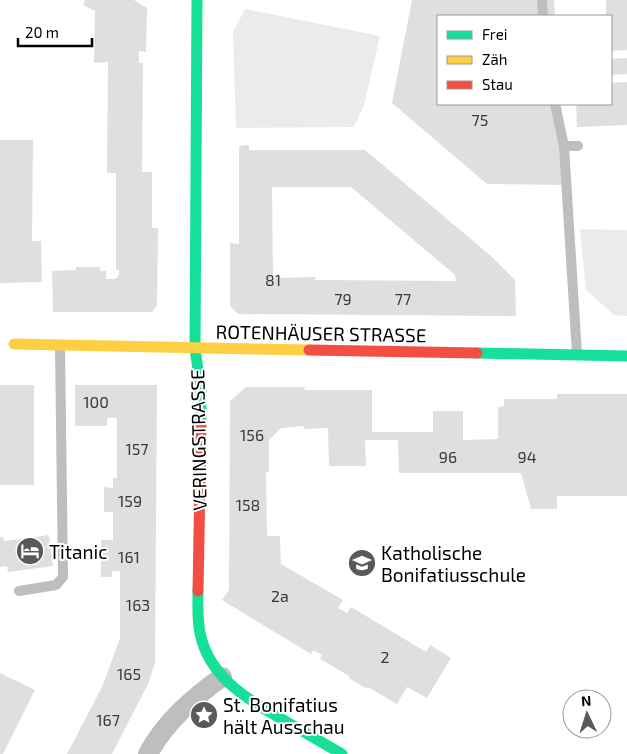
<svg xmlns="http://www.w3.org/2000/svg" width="627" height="754" viewBox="0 0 627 754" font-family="'Exo 2',sans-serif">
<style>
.green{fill:#ebebeb}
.building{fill:#dfdfdf;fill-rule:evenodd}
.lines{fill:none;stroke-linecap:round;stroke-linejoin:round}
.lane{stroke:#bebebe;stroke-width:10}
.street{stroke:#bebebe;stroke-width:20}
.fast{stroke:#16e098;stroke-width:11}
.slow{stroke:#ffcf43;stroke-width:11}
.jam{stroke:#f24e42;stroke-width:11}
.labels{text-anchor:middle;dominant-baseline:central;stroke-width:4;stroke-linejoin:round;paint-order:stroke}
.number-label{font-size:16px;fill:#383838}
.street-label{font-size:19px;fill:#000;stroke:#fff}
.poi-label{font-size:19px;fill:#000;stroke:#fff;text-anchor:start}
</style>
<rect width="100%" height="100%" fill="#fff"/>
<path class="green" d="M245,9L380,36L364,105L354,127L236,128L233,32Z
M580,229L627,230V316L614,315L586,290Z"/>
<path class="building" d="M85,0H134L147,8L146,52L139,51V63H143L142,172H152V228H158L157,306L152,312H53L52,271L76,270V267H100V271H106V279H115L119,275V270H116V173H107L108,62L94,63L95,11L83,5Z
M412,0H554L555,16H438V104H561L567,185L487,184L392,103Z
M606,0H627V50L611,51V16H606Z
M627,58V74L611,75V59Z
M627,82V125L577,127L576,104H611V83Z
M0,140H33L32,241H41L42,282L0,283Z
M249,145V150H365L491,256L515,280L516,316L238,314L230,306V243L239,244V146ZM272,187H351L455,275L456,281L315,280L316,277L273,278Z
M0,385H34V485H0Z
M75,385H157L155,663L148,684L112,754H67L103,685L120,638V571H112V577H101V540H113V512H104V487L113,488V478H117V418H107V426H75Z
M246,387H305L304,390H372V432H433V411H463V440L498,439V407L504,406V399H557V394H627V496H557V509H531L521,473H399L398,440H365L366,466H329L328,428L304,429V426L281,428L269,440V472H266L267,536H280L281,564L343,600L338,608L347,613L351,607L426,652L430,645L451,658L427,698L407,687L397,704L368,687L367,689L349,678V676L320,659L322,655L313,650L311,654L222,600L229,590L230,401Z
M49,535L53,566L8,572L7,566L0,567V537H3L4,541Z
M0,673L35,690L3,754H0Z"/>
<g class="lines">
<path class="lane" d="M542,0L543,16
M555,104L564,146L577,354
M564,146H578
M19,591L56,585L63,577L60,347"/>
<path class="street" d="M148,754C165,722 193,698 222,677"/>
<path class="fast" d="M197,0L195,349L201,389V423
M477,353L627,356
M198,591C198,608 197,625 202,641C214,681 252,702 285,721C304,732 323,743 342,754"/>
<path class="slow" d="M14,344L309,350"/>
<path class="jam" d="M309,350L477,353
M198,591L201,423"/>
</g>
<defs>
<symbol id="hotel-disc" viewBox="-11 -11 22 22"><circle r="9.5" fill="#595959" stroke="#fff"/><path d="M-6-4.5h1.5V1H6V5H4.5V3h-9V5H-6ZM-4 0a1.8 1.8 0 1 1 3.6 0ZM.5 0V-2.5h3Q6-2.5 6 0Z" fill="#fff"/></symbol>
<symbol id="school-disc" viewBox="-11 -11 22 22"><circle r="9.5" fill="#595959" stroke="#fff"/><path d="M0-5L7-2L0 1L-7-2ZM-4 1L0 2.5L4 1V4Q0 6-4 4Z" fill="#fff"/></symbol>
<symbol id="sight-disc" viewBox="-11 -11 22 22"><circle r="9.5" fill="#595959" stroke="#fff"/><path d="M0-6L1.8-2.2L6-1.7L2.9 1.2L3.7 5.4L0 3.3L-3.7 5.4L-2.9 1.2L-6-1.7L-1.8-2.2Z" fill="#fff"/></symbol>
</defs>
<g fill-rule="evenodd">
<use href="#hotel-disc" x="14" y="535" width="32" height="32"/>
<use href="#school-disc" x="346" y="547" width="32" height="32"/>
<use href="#sight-disc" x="188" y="699" width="32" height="32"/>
</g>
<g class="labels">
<g class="number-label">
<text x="480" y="119">75</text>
<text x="273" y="279">81</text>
<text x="343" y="298">79</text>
<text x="403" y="298">77</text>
<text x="96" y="401">100</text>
<text x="252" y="434">156</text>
<text x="137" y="448">157</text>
<text x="448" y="456">96</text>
<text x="527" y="456">94</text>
<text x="130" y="500">159</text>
<text x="248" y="504">158</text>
<text x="129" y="556">161</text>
<text x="280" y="595">2a</text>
<text x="138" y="604">163</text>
<text x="385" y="656">2</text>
<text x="129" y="673">165</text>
<text x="108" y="719">167</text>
</g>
<g class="street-label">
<text transform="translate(321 333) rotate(1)">ROTENHÄUSER STRASSE</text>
<text transform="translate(198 440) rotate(-91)">VERINGSTRASSE</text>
</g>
<g class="poi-label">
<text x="49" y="551">Titanic</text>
<text x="381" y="552">Katholische<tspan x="381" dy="22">Bonifatiusschule</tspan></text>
<text x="223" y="704">St. Bonifatius<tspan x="223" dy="22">hält Ausschau</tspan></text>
</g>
</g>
<rect x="437" y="15" width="175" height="90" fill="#ffffff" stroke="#999999"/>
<rect x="447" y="31" width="25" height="8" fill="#16e098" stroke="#999999"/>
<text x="482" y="40" font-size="15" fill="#000000">Frei</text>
<rect x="447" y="56" width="25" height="8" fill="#ffcf43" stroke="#999999"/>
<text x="482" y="65" font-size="15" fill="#000000">Zäh</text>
<rect x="447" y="81" width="25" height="8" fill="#f24e42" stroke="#999999"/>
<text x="482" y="90" font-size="15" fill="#000000">Stau</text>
<g transform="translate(587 714) rotate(356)"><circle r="24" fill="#ffffff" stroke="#999999"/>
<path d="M0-4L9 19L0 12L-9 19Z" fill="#595959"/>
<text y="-8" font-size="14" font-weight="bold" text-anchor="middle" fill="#000000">N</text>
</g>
<path d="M18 38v8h74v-8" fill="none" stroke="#000000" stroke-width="2.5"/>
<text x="25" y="38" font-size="15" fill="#000000" stroke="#ffffff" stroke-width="4" paint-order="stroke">20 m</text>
</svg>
